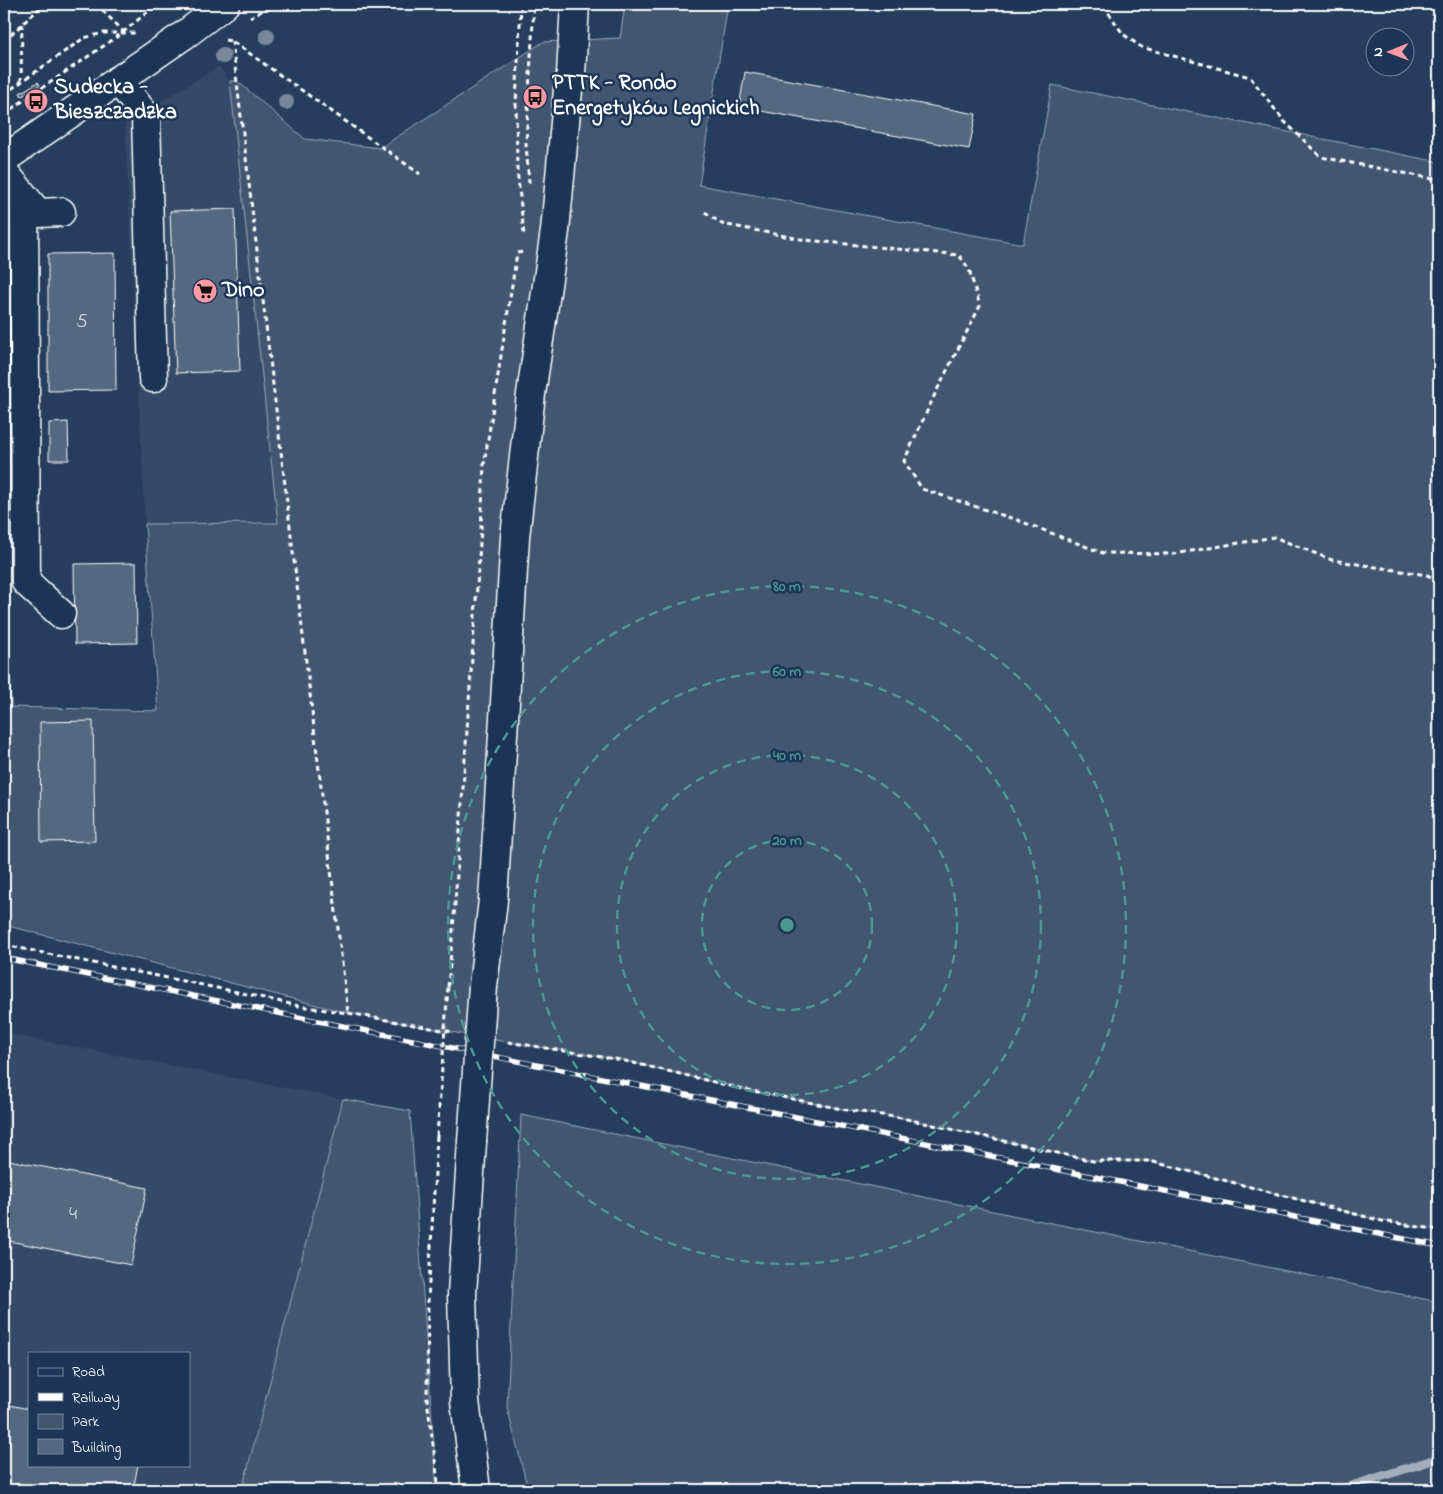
<svg xmlns="http://www.w3.org/2000/svg" width="1443" height="1494" viewBox="0 0 1443 1494" font-family="'Indie Flower',sans-serif">
<style>
.built{fill:#344a68;fill-rule:evenodd}
.green{fill:#425672;stroke:#a0aab8}
.lines{fill:none;stroke-linecap:round;stroke-linejoin:round}
.stream{stroke:#a4aebb;stroke-width:9}
.building{fill:#556781;stroke:#fff}
.minor-casing{stroke:#fff;stroke-width:31}
.path{stroke:#fff;stroke-width:3;stroke-dasharray:5 4;stroke-linecap:butt}
.minor{stroke:#1d3557;stroke-width:28}
.rail-casing{stroke:#fff;stroke-width:5.5}
.rail{stroke:#1d3557;stroke-width:4;stroke-dasharray:11;stroke-linecap:butt}
.minor-bridge-casing{stroke:#fff;stroke-width:31;stroke-linecap:butt}
.path-bridge{stroke:#fff;stroke-width:3;stroke-dasharray:5 4;stroke-linecap:butt}
.minor-bridge{stroke:#1d3557;stroke-width:28}
.tree{fill:#79879c}
.ring{fill:none;stroke:#4b9892;stroke-width:2.5;stroke-dasharray:9 6}
.labels{text-anchor:middle;dominant-baseline:central;stroke-width:5;stroke-linejoin:round;paint-order:stroke}
.number-label{font-size:20px;fill:#d4d9e0}
.poi-label{font-size:22px;font-weight:bold;fill:#fff;stroke:#1d3557;text-anchor:start}
.centre{fill:#4b9892;stroke:#1d3557;stroke-width:2.5}
.ring-label{font-size:15px;text-anchor:middle;font-weight:bold;fill:#4b9892;stroke:#1d3557;stroke-width:5;stroke-linejoin:round;paint-order:stroke}
</style>
<rect width="100%" height="100%" fill="#263d5e"/>
<filter id="ink" filterUnits="userSpaceOnUse"><feTurbulence type="fractalNoise" baseFrequency=".02" numOctaves="2"/><feDisplacementMap in="SourceGraphic" scale="10" xChannelSelector="R" yChannelSelector="G"/><feConvolveMatrix kernelMatrix="1 2 1 2 8 2 1 2 1" color-interpolation-filters="sRGB"/></filter>
<g filter="url(#ink)">
<path class="built" d="M219,66L230,81L278,523L145,524L125,123Z
M4,1033L343,1099L242,1490H4ZM29,1353H189V1465H29Z"/>
<path class="green" d="M625,4H728L699,185L1023,244L1052,85L1439,162V1230L1382,1221L1150,1161H1093L902,1118L847,1110L743,1089L621,1060L489,1039L348,1013L4,925V530L11,707L158,711L145,524L278,523L230,81H237L305,139L380,148L543,42L620,38Z
M343,1099L410,1111L437,1490H242Z
M521,1115L1439,1302V1490H528L507,1407Z"/>
<g class="lines">
<path class="stream" d="M1339,1490L1439,1458"/>
</g>
<path class="building" d="M4,4H15L4,17Z
M745,72L976,114L969,149L739,107Z
M38,82L40,85L22,96L20,93Z
M235,209L240,371L176,373L170,211Z
M115,253L116,390L48,391V254Z
M68,422L69,460H49V423Z
M136,563L137,643L75,644L74,564Z
M93,721L95,841L41,842L40,722Z
M4,1159L147,1188L131,1265L4,1240Z
M4,1404L29,1409V1465H138L133,1490H4Z"/>
<g class="lines">
<defs>
<path id="minor" d="M118,80L146,116L153,378
M4,159L187,33L225,4
M4,172L38,213L61,212
M24,197L26,582L61,614
M483,986L493,900L515,537L531,394L555,231L568,90L571,74L575,4
M472,1142L462,1294L465,1401L476,1490"/>
</defs>
<use href="#minor" class="minor-casing"/>
<path class="path" d="M96,4L124,32
M521,4L516,103L517,169L524,235
M1107,4L1108,12L1123,34L1141,47L1250,77L1284,121L1321,157L1439,180
M250,18L273,4
M225,40L232,41L420,174
M4,41L44,4
M232,41L348,1013
M21,82L22,24
M4,94L84,38L103,33H137
M4,114L121,34L157,4
M529,183L526,144L534,4
M705,212L722,224L806,240L959,255L969,269L980,306L936,392L904,461L922,489L1017,520L1103,553L1174,554L1274,537L1332,560L1427,575L1439,580
M4,945L242,993L299,1006L348,1013L453,1032
M448,987L454,917L481,529L484,465L517,253L523,252
M508,1042L621,1060L743,1089L847,1110L902,1118L1093,1161H1150L1382,1221L1439,1230
M437,1136L428,1301L427,1399L439,1490"/>
<use href="#minor" class="minor"/>
<defs>
<path id="rail" d="M4,958L1439,1246"/>
</defs>
<use href="#rail" class="rail-casing"/>
<use href="#rail" class="rail"/>
<defs>
<path id="minor-bridge" d="M472,1142L483,986"/>
</defs>
<use href="#minor-bridge" class="minor-bridge-casing"/>
<path class="path-bridge" d="M437,1136L448,987"/>
<use href="#minor-bridge" class="minor-bridge"/>
</g>
<g class="tree">
<circle cx="267" cy="36" r="8"/>
<circle cx="223" cy="56" r="8"/>
<circle cx="286" cy="102" r="8"/>
</g>
</g>
<g class="ring">
<circle cx="787" cy="925" r="85"/>
<circle cx="787" cy="925" r="170"/>
<circle cx="787" cy="925" r="254"/>
<circle cx="787" cy="925" r="339"/>
</g>
<defs>
<symbol id="bus-disc" viewBox="-11 -11 22 22"><circle r="9.5" fill="#ff9aa2" stroke="#1d3557"/><path d="M-5-6H5V4H4V6H2V4H-2V6H-4V4H-5ZM-3.5-4V0h7V-4ZM-3.5 1.2v1.5H-2V1.2ZM2 1.2v1.5H3.5V1.2Z" fill="#111"/></symbol>
<symbol id="supermarket-disc" viewBox="-11 -11 22 22"><circle r="9.5" fill="#ff9aa2" stroke="#1d3557"/><path d="M-6-5.5h2.5l.6 2H6L4.5 2H-2.5L-4.4-4H-6ZM-1.5 3.2a1.3 1.3 0 1 0 .1 0ZM3 3.2a1.3 1.3 0 1 0 .1 0Z" fill="#111"/></symbol>
</defs>
<g fill-rule="evenodd">
<use href="#bus-disc" x="521" y="83" width="28" height="28"/>
<use href="#bus-disc" x="22" y="87" width="28" height="28"/>
<use href="#supermarket-disc" x="191" y="277" width="28" height="28"/>
</g>
<g class="labels">
<g class="number-label">
<text x="82" y="322">5</text>
<text x="73" y="1214">4</text>
</g>
<g class="poi-label">
<text x="552" y="84">PTTK - Rondo<tspan x="552" dy="25">Energetyków Legnickich</tspan></text>
<text x="54" y="88">Sudecka -<tspan x="54" dy="25">Bieszczadzka</tspan></text>
<text x="222" y="291">Dino</text>
</g>
</g>
<circle cx="787" cy="925" r="8" class="centre"/>
<g class="ring-label">
<text x="787" y="591">80 m</text>
<text x="787" y="676">60 m</text>
<text x="787" y="760">40 m</text>
<text x="787" y="845">20 m</text>
</g>
<rect width="1443" height="1494" fill="none" stroke="#1d3557" stroke-width="20"/>
<rect x="10" y="10" width="1423" height="1474" fill="none" stroke="#fff" stroke-width="2" filter="url(#ink)"/>
<rect x="28" y="1352" width="162" height="115" fill="#1d3557" stroke="#77869a"/>
<rect x="38" y="1368" width="25" height="8" fill="#1d3557" stroke="#77869a"/>
<text x="72" y="1376" font-size="15" fill="#ffffff">Road</text>
<rect x="38" y="1393" width="25" height="8" fill="#ffffff" stroke="#77869a"/>
<text x="72" y="1402" font-size="15" fill="#ffffff">Railway</text>
<rect x="38" y="1414" width="25" height="15" fill="#425672" stroke="#77869a"/>
<text x="72" y="1426" font-size="15" fill="#ffffff">Park</text>
<rect x="38" y="1439" width="25" height="15" fill="#556781" stroke="#77869a"/>
<text x="72" y="1452" font-size="15" fill="#ffffff">Building</text>
<g transform="translate(1390 52) rotate(269)"><circle r="24" fill="#1d3557" stroke="#77869a"/>
<path d="M0-4L9 19L0 12L-9 19Z" fill="#ff9aa2"/>
<text y="-8" font-size="14" font-weight="bold" text-anchor="middle" fill="#ffffff">N</text>
</g>
</svg>
